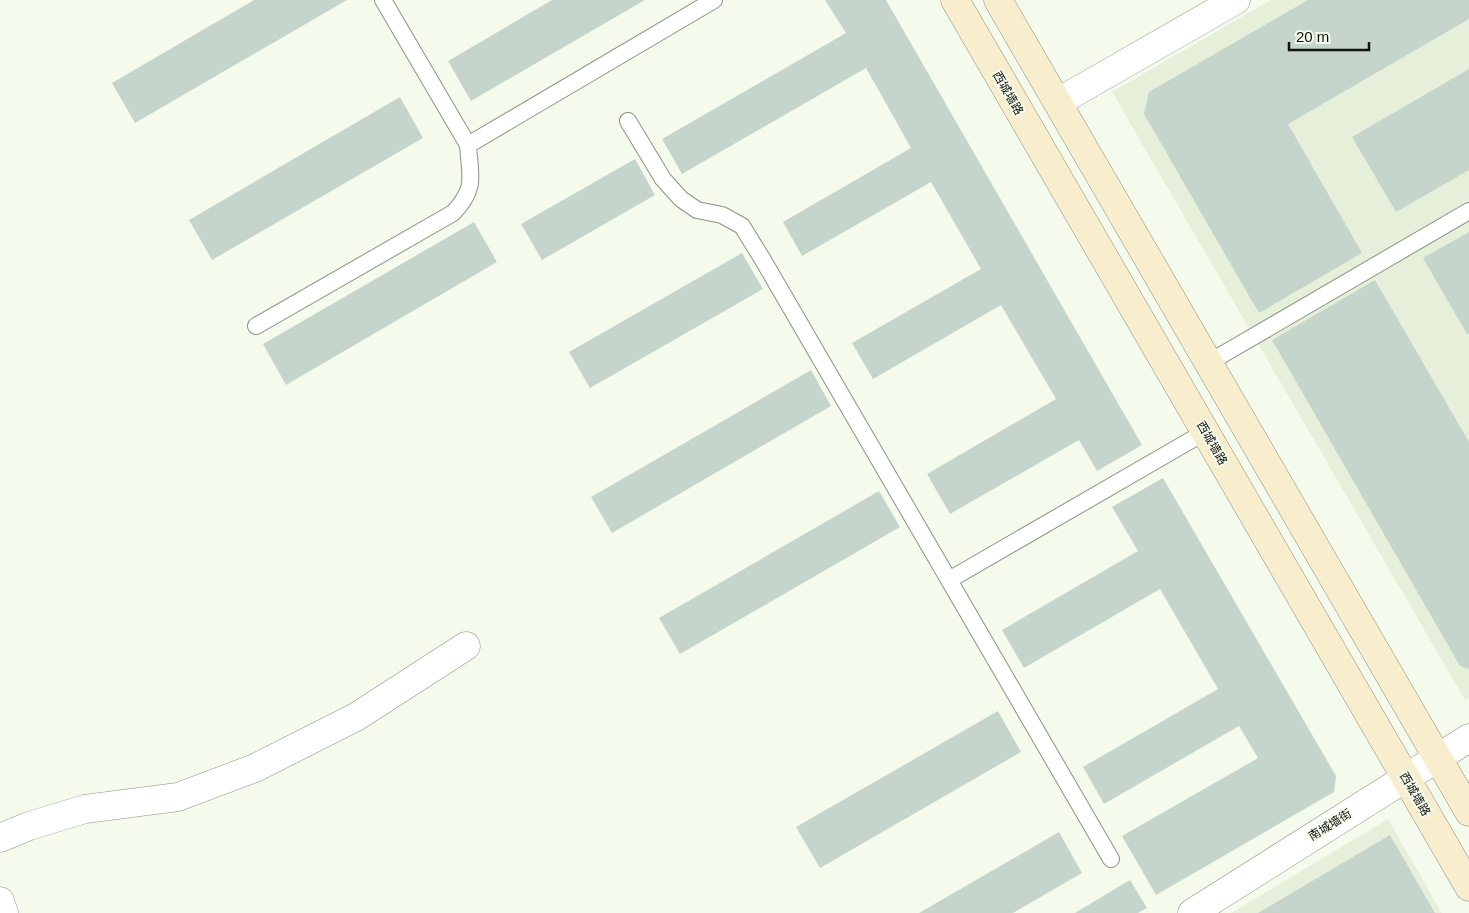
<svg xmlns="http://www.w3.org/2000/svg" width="1469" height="913" viewBox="0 0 1469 913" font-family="Helvetica,'Noto Sans SC',sans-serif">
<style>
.built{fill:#e6efda}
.building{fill:#c6d5cb}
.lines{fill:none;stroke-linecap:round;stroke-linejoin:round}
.service-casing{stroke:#8c9284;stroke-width:18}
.minor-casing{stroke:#8c9284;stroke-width:29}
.tertiary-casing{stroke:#8c9284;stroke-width:29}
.secondary-casing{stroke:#8c9284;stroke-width:29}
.service{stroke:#fff;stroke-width:16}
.minor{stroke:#fff;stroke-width:28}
.tertiary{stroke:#fff;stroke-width:28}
.secondary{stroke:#f8eece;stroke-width:28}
.labels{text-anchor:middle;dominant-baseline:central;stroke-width:4;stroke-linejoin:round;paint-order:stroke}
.street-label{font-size:12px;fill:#10120d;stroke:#f4fbec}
</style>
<rect width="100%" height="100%" fill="#f4fbec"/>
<path class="built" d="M1271,0H1469V698L1465,700L1112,92Z
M1388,819L1442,913H1231Z"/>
<path class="building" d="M254,0H347L135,123L112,83Z
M552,0H645L471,101L448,61Z
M825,0H886L1142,445L1097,471L1079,440L950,514L927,474L1056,399L1001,305L873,379L852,343L981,269L931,182L802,256L783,222L911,148L866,68L682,174L662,139L846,33Z
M1308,0H1469V19L1288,124L1362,253L1259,313L1144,114L1149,92Z
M1469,69V170L1396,212L1352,137Z
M400,97L423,138L212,260L189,220Z
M635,159L655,195L542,260L521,224Z
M474,222L497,262L286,385L263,344Z
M1469,232V333L1467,334L1423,258Z
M742,253L763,289L590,388L569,352Z
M1375,280L1469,442V669L1460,666L1272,340Z
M811,370L831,406L612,533L591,497Z
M1163,478L1336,776L1334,792L1156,895L1122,836L1258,758L1239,726L1104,804L1083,767L1218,689L1160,589L1024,668L1002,630L1138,551L1112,507Z
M879,491L900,527L680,654L659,618Z
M998,711L1021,752L820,868L796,827Z
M1059,832L1082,873L1013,913H919Z
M1390,835L1435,913H1258Z
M1130,880L1147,908L1138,913H1075Z"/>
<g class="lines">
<defs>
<path id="service" d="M383,0L468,145L714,0
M628,121L663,179L681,199L697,210L722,215L742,226L763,260L1111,859
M256,326L453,213C477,188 470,176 468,145
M1208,363L1469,211
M949,580L1205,432"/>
<path id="minor" d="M1058,102L1236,0
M0,838L29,826L85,809L178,797L255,768L356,717L466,646"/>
<path id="tertiary" d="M0,901L4,913
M1192,913L1469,738"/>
<path id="secondary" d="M955,0L1469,887
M998,0L1469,812"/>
</defs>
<use href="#service" class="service-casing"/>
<use href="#minor" class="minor-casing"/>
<use href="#tertiary" class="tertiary-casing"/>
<use href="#secondary" class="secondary-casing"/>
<use href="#service" class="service"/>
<use href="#minor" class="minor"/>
<use href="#tertiary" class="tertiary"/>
<use href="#secondary" class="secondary"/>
</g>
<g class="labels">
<g class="street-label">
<text transform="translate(1008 93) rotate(60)">西城墙路</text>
<text transform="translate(1212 443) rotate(60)">西城墙路</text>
<text transform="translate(1415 794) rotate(60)">西城墙路</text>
<text transform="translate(1330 825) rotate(-32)">南城墙街</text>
</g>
</g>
<path d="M1289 42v8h80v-8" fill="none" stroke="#10120d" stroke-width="2.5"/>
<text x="1296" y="42" font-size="15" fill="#10120d" stroke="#f4fbec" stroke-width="4" paint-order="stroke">20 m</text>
</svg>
